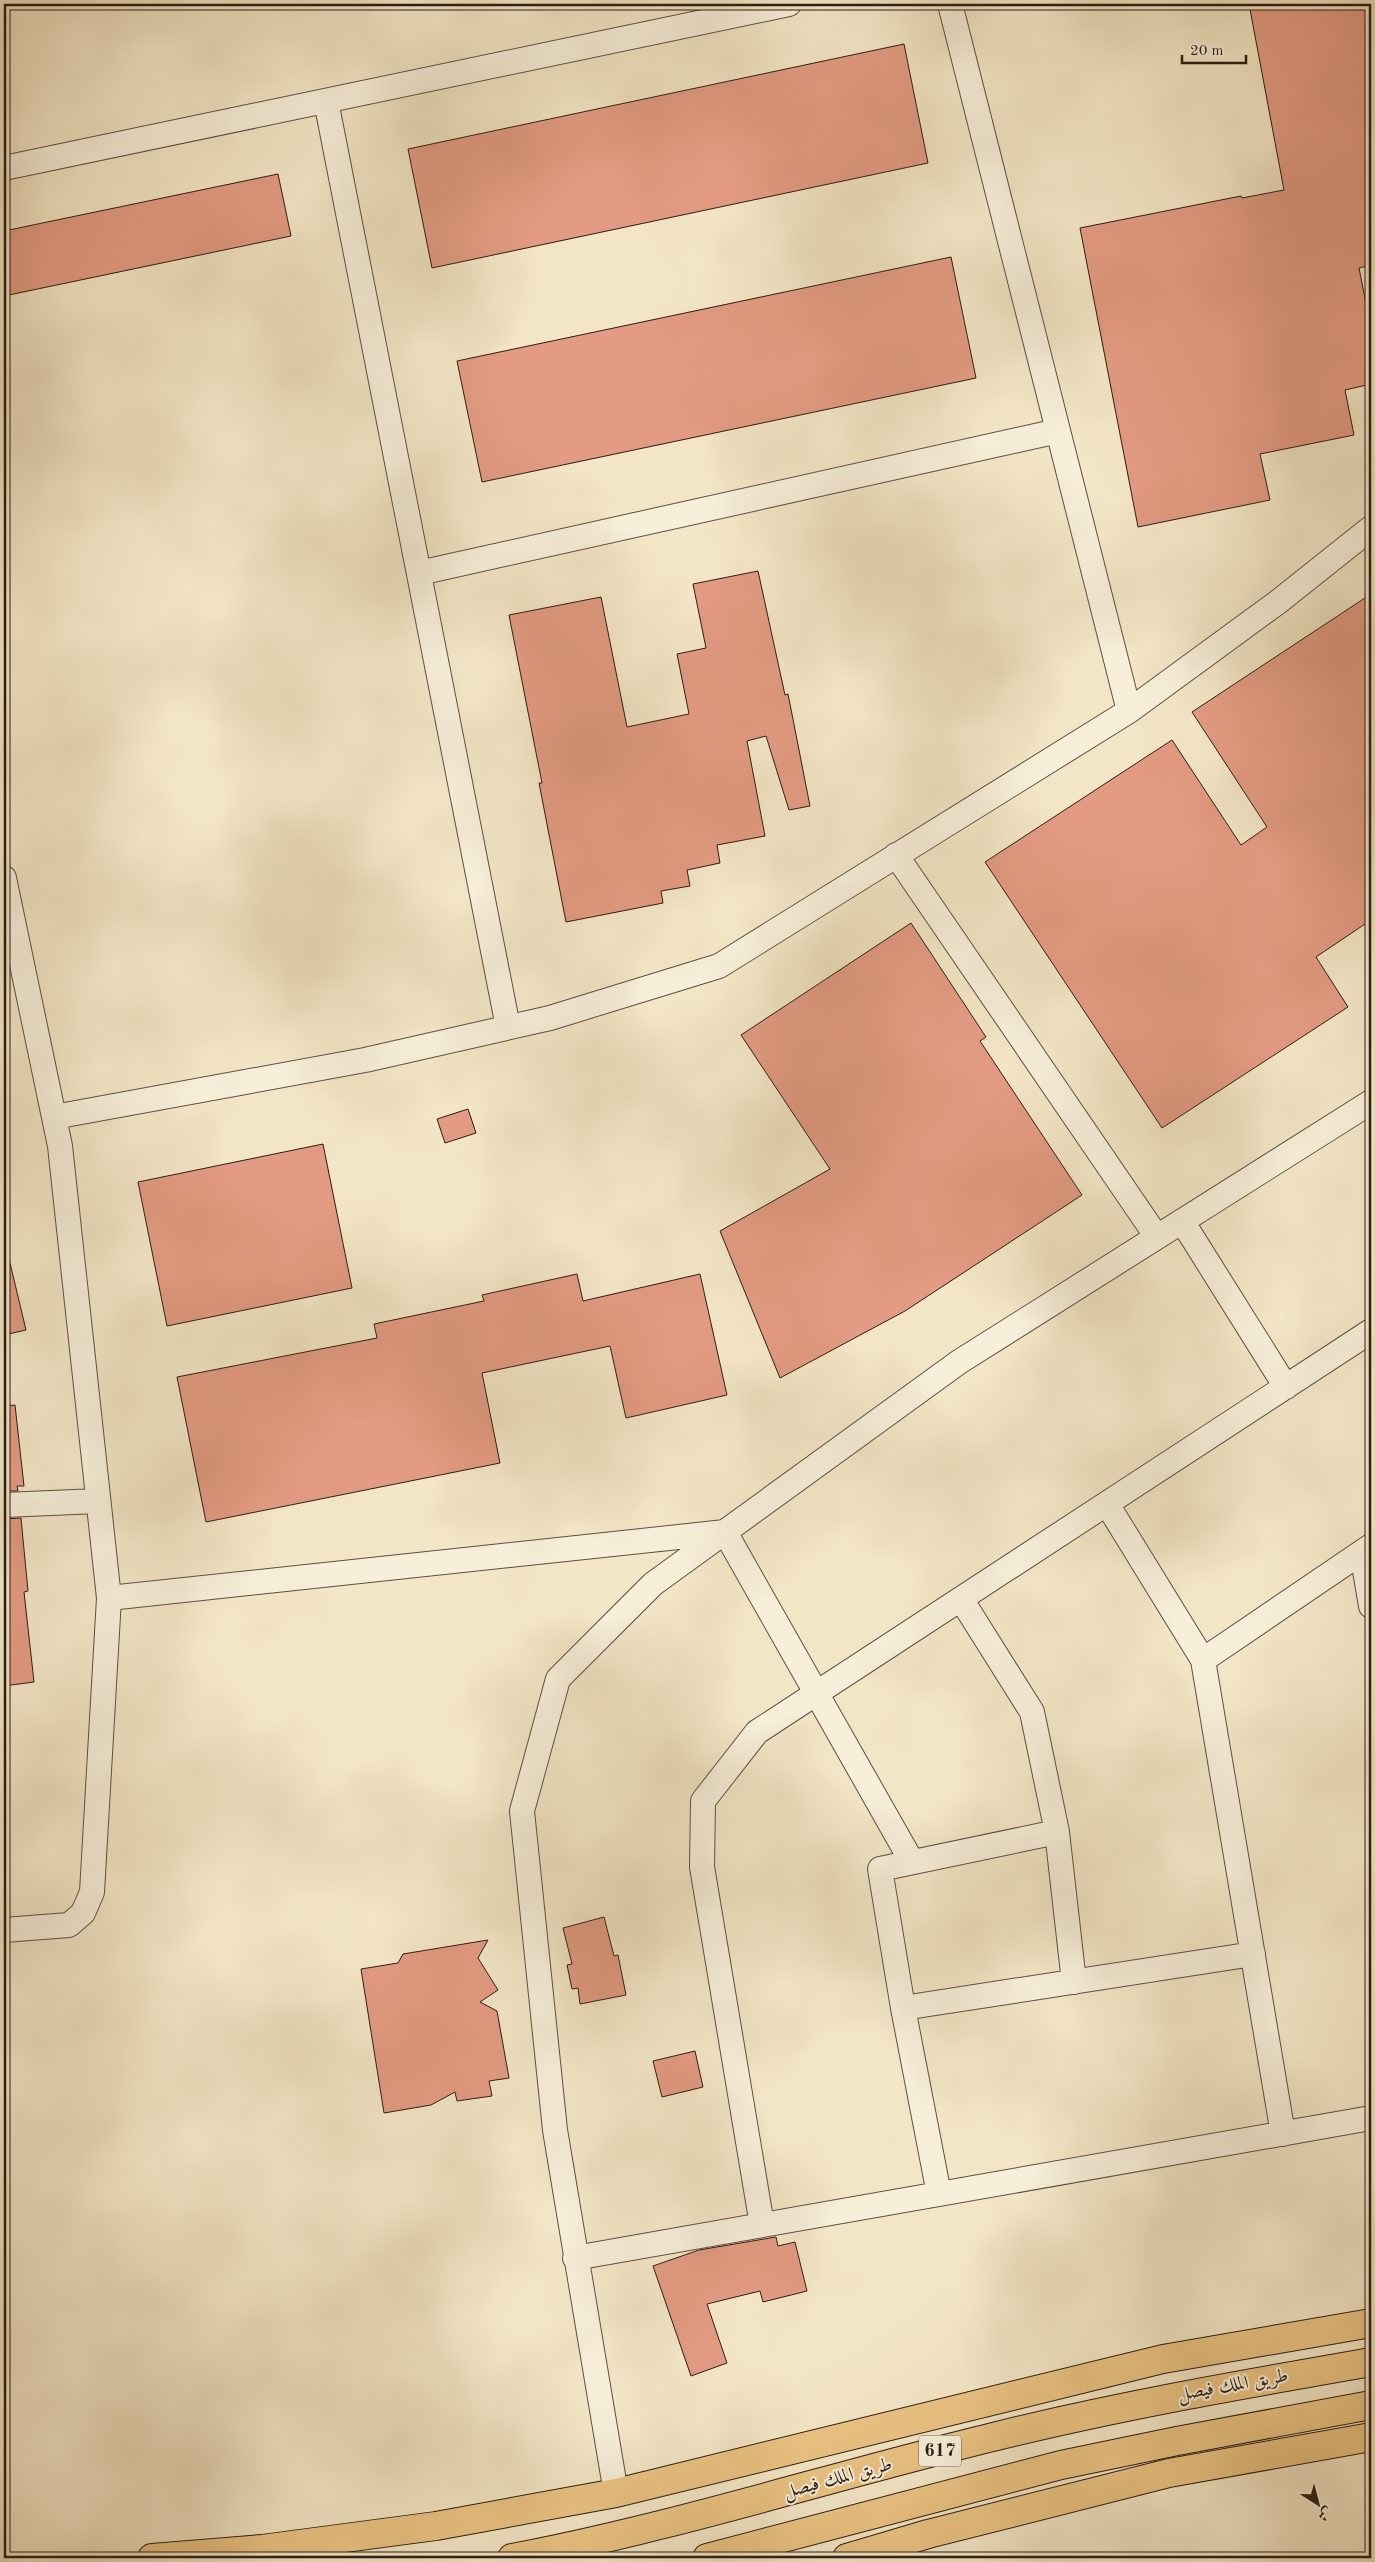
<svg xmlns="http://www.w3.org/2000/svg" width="1375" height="2562" viewBox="0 0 1375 2562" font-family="'Old Standard TT',Amiri,serif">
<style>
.building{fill:#e39b83;stroke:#2b1d15}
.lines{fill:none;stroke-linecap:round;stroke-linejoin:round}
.minor-casing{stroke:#5d4f41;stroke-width:26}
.major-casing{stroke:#2b1d15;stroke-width:30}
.highway-casing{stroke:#2b1d15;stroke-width:30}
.minor{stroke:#f7efda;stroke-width:24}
.major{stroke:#eac383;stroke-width:28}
.highway{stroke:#eac383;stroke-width:28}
.labels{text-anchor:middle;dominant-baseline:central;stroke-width:4;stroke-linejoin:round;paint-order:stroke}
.shield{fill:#f7efda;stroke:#685c50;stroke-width:1}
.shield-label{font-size:18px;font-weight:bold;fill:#2b1d15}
.street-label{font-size:19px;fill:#2b1d15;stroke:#f7efda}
</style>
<rect width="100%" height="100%" fill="#f3e6c6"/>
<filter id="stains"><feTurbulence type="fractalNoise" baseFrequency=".004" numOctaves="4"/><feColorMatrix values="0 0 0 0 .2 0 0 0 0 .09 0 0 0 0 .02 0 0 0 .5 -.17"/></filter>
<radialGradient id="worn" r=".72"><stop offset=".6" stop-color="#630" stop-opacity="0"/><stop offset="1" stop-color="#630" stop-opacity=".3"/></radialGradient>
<path class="building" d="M1249,4H1371V265L1359,268L1371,329V384L1345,390L1354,435L1260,454L1270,500L1138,527L1080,228L1241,196L1242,198L1284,190Z
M904,44L928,163L432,268L408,149Z
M278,174L291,236L4,296V231Z
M951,257L976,378L482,482L457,361Z
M758,571L785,695L788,694L810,806L789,810L766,736L747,741L765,836L717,845L720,863L687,870L690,886L661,891L663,903L566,922L539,783H542L509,615L601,597L627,727L689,714L677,654L706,648L693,584Z
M1371,594V920L1316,957L1348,1007L1162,1128L985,862L1172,740L1241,845L1267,827L1192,712Z
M911,923L986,1037L980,1041L1082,1195L905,1311L780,1378L720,1231L830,1169L741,1035Z
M468,1109L476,1133L445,1143L437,1119Z
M323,1144L352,1288L167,1326L138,1182Z
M4,1263H10L26,1330L4,1335Z
M577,1274L583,1301L700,1274L727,1395L626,1418L610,1346L482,1373L500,1463L206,1522L177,1377L377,1338L374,1324L484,1301L482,1295Z
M15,1405L24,1486H17L18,1491H4V1406Z
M21,1518L28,1591L24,1592L34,1682L4,1686V1519Z
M604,1917L614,1956L618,1955L626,1995L580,2004L578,1988L572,1989L567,1965L572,1964L563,1928Z
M488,1940L478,1958L498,1990L480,2002L497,2011L509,2078L489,2081L492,2096L457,2101L455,2092L431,2105L384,2113L361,1969L398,1963L403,1954Z
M695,2051L703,2087L662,2097L653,2061Z
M776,2237L778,2246L795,2242L807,2291L763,2302L760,2291L707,2304L727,2363L691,2376L653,2266L699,2250Z"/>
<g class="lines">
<defs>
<path id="minor" d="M950,4L1129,711
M326,101L508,1027
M4,168L789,4
M419,573L1058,431
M896,855L1157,1237
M4,878L60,1146L109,1598
M54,1117L365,1060L550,1018L719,966L1129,711L1278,602L1371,528
M1182,1221L1286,1387
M1107,1504L1203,1660L1283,2134
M4,1505L98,1501
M1362,1553L1371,1606
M961,1599L1032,1712L1057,1832L1074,1982
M1203,1660L1371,1546
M4,1930L69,1925L83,1913L92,1892L109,1598L725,1532L912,1862
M903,2008L1253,1954
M939,2194L903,2008L880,1869L1057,1832
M762,2225L702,1867L703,1801L757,1732L1371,1331
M575,2258L1371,2118
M616,2493L555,2130L522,1811L558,1679L653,1584L959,1362L1371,1102"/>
<path id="major" d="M152,2558L262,2549L436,2526L616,2493L1163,2359L1371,2323
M847,2558L928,2534L1169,2473L1371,2437"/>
<path id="highway" d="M512,2558C675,2527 833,2476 993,2437C1118,2406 1245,2384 1371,2362
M707,2558L1061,2465L1177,2441L1371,2405"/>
</defs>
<use href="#minor" class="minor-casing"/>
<use href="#major" class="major-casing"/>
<use href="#highway" class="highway-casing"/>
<use href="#minor" class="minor"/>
<use href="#major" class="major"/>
<use href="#highway" class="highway"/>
</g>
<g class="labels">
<rect class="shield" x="919" y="2435.5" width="42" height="31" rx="4"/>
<g class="shield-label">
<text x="940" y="2451">617</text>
</g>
<g class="street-label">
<text transform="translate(1233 2386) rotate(-10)">طريق الملك فيصل</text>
<text transform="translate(838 2479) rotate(-15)">طريق الملك فيصل</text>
</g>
</g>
<rect width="1375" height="2562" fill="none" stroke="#f3e6c6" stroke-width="20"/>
<rect x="5" y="5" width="1365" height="2552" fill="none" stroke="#2b1d15" stroke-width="2.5"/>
<rect x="10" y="10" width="1355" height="2542" fill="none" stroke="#2b1d15"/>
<g transform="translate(1318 2504) rotate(144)" stroke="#f7efda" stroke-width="4" paint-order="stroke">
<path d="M0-4L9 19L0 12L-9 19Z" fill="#2b1d15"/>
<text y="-8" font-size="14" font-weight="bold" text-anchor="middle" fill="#2b1d15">ش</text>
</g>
<path d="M1182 55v8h64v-8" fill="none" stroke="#2b1d15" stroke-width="2.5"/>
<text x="1190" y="55" font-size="15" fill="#2b1d15" stroke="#f7efda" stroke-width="4" paint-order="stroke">20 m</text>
<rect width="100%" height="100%" filter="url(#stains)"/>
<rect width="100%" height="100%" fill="url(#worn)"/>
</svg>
